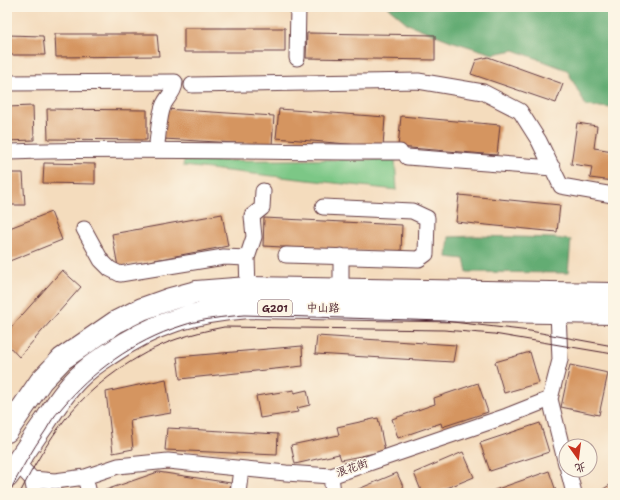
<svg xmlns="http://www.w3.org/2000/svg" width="620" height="500" viewBox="0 0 620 500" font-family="'Shantell Sans','LXGW WenKai TC',sans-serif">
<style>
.green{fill:#7bc786;stroke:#627358}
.forest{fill:#64ac73;stroke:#57664f}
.building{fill:#d59561}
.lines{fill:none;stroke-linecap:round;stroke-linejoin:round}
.minor-casing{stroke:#643b41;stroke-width:17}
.highway-casing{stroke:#643b41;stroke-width:24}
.minor{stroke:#fff;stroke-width:15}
.highway{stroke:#fff;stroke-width:22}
.tram{stroke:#4a1f2b;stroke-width:1}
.labels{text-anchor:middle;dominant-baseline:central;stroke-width:3.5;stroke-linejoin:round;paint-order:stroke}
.shield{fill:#fcf5e5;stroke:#7f5f63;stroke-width:1}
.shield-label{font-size:10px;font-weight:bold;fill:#4a1f2b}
.street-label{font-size:11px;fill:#4a1f2b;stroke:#fcf5e5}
</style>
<rect width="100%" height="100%" fill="#fcf5e5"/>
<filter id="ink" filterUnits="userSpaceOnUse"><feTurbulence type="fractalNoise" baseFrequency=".025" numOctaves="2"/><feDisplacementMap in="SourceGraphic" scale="8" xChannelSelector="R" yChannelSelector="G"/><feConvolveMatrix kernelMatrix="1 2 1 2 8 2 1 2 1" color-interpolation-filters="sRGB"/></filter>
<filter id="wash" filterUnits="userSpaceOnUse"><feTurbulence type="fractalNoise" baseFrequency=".012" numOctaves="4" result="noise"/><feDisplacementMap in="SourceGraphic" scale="16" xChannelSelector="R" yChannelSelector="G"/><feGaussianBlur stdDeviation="0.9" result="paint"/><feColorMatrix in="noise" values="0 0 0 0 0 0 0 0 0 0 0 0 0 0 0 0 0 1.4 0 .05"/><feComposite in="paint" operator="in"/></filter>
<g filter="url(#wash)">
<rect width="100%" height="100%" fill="#f4dcbd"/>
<path class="green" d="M395,159L397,190L183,166L184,161Z"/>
<path class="forest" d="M388,7H613V108L586,106L567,70L514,50L493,54L451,41L408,24Z
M476,236L554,238L571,240L568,273L467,272L464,259L447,257L449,237Z"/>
<g id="blocks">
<path class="building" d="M184,28H285V52H184Z
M307,33L435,35V60L306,58Z
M55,34H157L159,56L56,57Z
M7,35L43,36L45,55H7Z
M488,57L563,84L556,103L471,74L476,60Z
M33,106L34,140L7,141V107Z
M47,109L147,110V140L48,139Z
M165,109L274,116L272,145L163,139Z
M279,109L385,117L383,147L276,138Z
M401,116L500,125L497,155L398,147Z
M577,123L597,126L594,148L613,151V181L590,178L592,167L571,164Z
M44,163L95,164V184L43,183Z
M7,173H23L25,205H7Z
M459,195L560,205L557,232L456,222Z
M51,212L62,240L7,262V229Z
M222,214L228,246L118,267L112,234Z
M264,218L402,225L401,253L263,246Z
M62,270L81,287L19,357L7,344V332Z
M317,336L456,345L453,362L315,354Z
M302,346L303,366L180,379L177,357Z
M530,352L539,383L504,393L495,362Z
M570,365L608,373L599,415L561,407Z
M166,379L171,413L130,420L133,449L113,453L106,392Z
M478,383L488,412L442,427L441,423L398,438L392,419L435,404L434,398Z
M294,390V393L307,390L310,405L297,408L298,412L260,418L256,396Z
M378,418L385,451L341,460L339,454L295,464L291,445L339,435L337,427Z
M540,423L549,452L490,471L480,443Z
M167,428L278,434L277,455L165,450Z
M463,452L474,477L435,493H422L414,473Z
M549,471L556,491L550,493H486Z
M158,472L231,483L229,493H97Z
M397,473L406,493H349Z
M613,483V493H597Z"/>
</g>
</g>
<g filter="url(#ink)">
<use href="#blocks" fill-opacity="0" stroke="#643b41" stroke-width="1"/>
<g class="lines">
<defs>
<path id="minor" d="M297,58L298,7
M7,83L175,82C175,91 168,96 164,104C158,117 159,135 156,149
M192,85L418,81L483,92L520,111L539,141L561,186L613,195
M7,152C138,147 269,153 400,152
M407,157L553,168
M84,229L101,260L110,269L120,274L224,257L247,258
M286,255L419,259L426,254L427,218L412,211L323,207
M248,288L247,258L254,237L252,216L262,208L263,191
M341,290V256
M558,312L560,360L550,399L566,464
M17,463L32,479L55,481L85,477L118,466L168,461L286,473L331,476L507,416L550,399
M568,470L574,493
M331,476L333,493
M85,477L89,493
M32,479L35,493
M238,493L241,469"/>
<path id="highway" d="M7,431L41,381L62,359L116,322L142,309L170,299L196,292L248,288L613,294
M7,477C20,459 32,440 45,422C55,406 65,391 78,378C87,369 98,361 109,354C154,323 195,311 249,307L613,313"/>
</defs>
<use href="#minor" class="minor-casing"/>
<use href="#highway" class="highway-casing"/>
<use href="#minor" class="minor"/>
<use href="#highway" class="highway"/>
<path class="tram" d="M9,493C20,471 32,450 46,430C50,423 54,416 60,410C91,372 134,341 181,326C201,319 223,317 244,315L444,321L530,331L613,346
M20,493C33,467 48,441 66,418C91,386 138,352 177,339C192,334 208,330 224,327L444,330L494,334L613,354"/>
</g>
</g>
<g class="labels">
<rect class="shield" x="258" y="300" width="34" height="16" rx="3"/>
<g class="shield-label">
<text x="275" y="308">G201</text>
</g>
<g class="street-label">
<text transform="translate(323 308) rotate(1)">中山路</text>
<text transform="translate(352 468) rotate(-19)">浪花街</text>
</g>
</g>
<rect width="620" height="500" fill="none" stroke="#fcf5e5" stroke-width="24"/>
<g transform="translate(578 458) rotate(166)"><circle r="19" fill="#fcf5e5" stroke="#b59f9b"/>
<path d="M0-3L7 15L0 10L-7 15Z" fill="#c8321e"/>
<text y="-6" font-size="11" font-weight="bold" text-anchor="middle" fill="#4a1f2b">北</text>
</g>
</svg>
